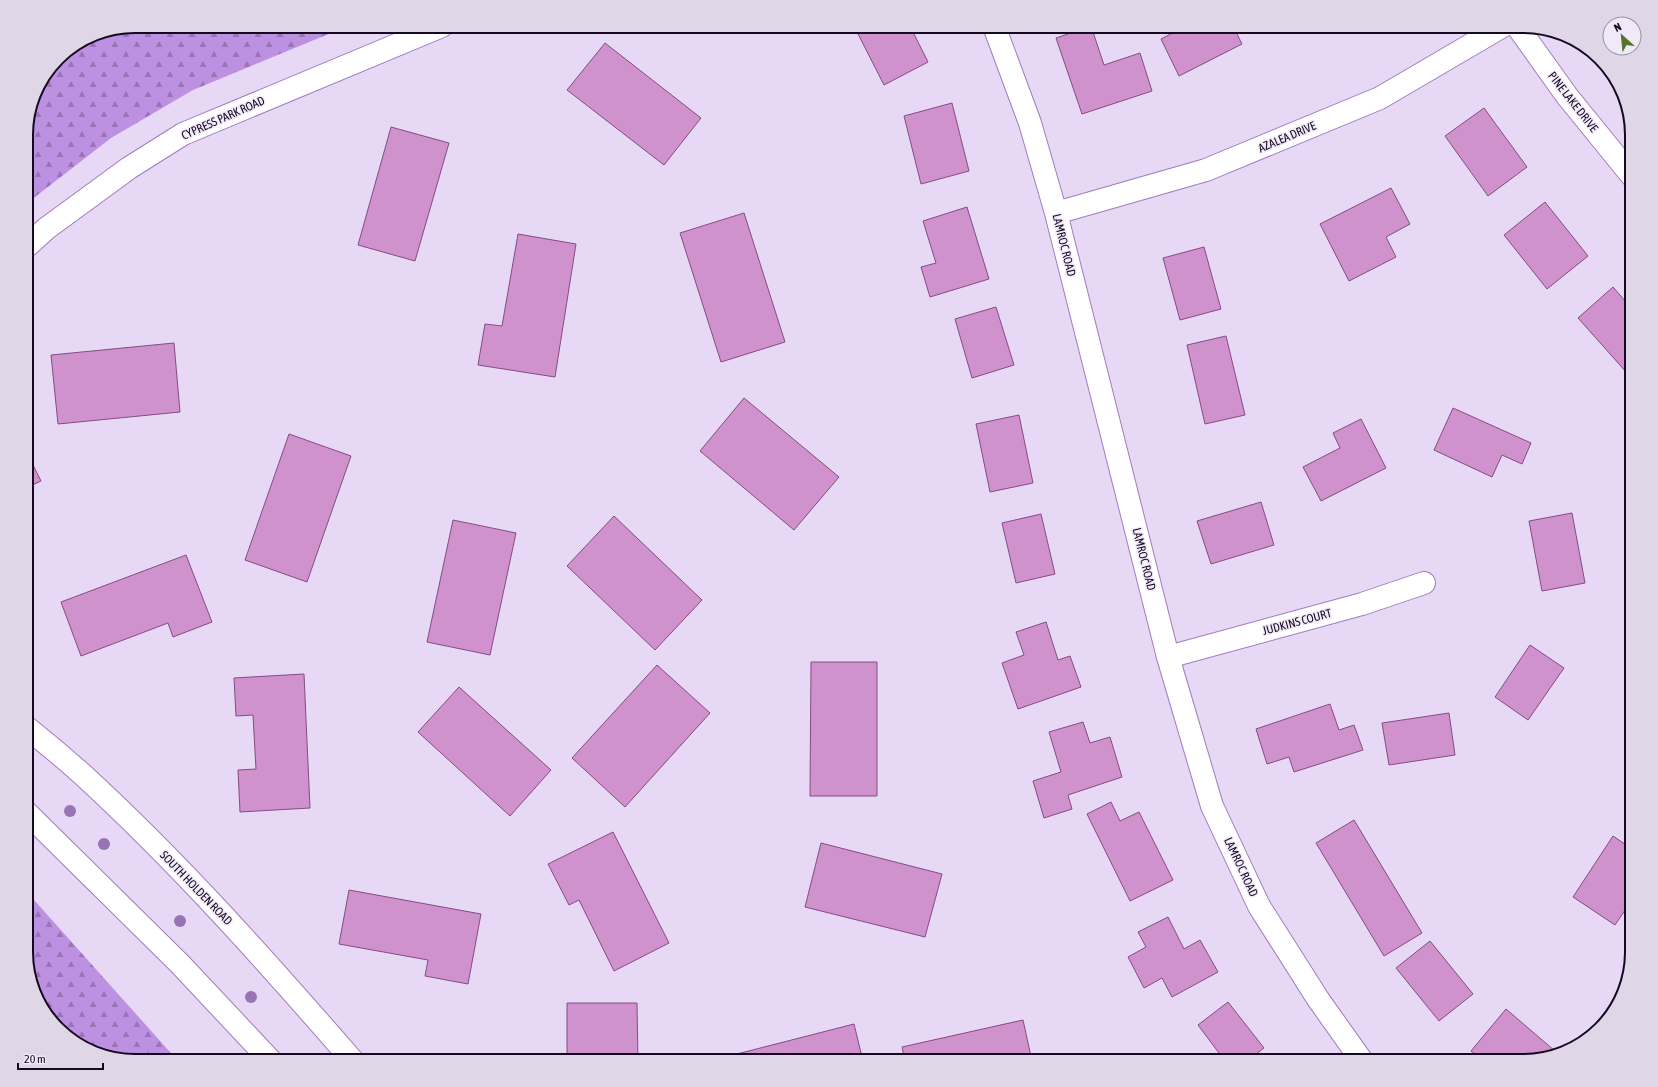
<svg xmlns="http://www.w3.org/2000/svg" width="1658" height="1087" viewBox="0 0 1658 1087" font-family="'Asap Condensed',sans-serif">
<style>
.forest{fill:url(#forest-firs)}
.building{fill:#cf92cc;stroke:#844c82}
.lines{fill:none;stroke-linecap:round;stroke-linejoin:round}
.minor-casing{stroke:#a07cbf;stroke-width:24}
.secondary-casing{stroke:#a07cbf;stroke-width:24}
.minor{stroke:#fff;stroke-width:22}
.secondary{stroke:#fff;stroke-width:22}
.tree{fill:#9974b4}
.labels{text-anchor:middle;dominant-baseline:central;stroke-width:3;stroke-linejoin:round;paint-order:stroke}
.street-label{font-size:12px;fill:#160821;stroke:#f0e9f7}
.rim{fill:none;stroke:#160821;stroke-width:2}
</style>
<defs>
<pattern id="forest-firs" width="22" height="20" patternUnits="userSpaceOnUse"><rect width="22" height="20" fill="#bd91e2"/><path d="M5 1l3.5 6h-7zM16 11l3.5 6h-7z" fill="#9974b7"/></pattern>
</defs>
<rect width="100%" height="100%" fill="#e7d8f5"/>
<path class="forest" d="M135,26H348L193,90L111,138L26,204V128L34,93L58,58L94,34Z
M26,891L178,1061H135L75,1043L41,1006L26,959Z"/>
<path class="building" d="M854,26H910L928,62L884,85Z
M1091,26L1104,65L1140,53L1152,91L1082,114L1056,38Z
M1186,26H1233L1242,44L1179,76L1161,39Z
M605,43L701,118L664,165L567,90Z
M952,103L969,171L921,184L904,116Z
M1484,108L1527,167L1488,196L1445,136Z
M391,127L449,143L415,261L358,245Z
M1391,188L1410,224L1386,237L1396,257L1349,281L1320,224Z
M1545,202L1588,256L1547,289L1504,235Z
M967,207L989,279L930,297L921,267L936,263L923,221Z
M744,213L785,342L721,362L680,233Z
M518,234L576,244L555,377L478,365L485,324L502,326Z
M1204,247L1221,309L1180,320L1163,258Z
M1613,287L1632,309V368L1627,373L1578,318Z
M996,307L1014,365L972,378L955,319Z
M1226,336L1245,415L1205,424L1187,345Z
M174,343L180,412L58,424L51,355Z
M744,398L839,477L794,530L700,451Z
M1453,408L1531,443L1522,464L1502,455L1492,477L1434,450Z
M1019,415L1033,483L990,492L976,424Z
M1361,419L1386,468L1321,501L1303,467L1340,448L1333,433Z
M289,434L351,456L307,582L245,560Z
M26,451L41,481L26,488Z
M1261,502L1274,545L1211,564L1197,521Z
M1572,513L1585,583L1542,591L1529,521Z
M1041,514L1055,574L1016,583L1002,523Z
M614,516L702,600L655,650L567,566Z
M453,520L516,533L490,655L427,642Z
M186,555L212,622L173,637L168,623L81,656L61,602Z
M1046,622L1058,660L1070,656L1081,687L1018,709L1002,663L1024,655L1016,632Z
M1530,645L1564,668L1528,720L1495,697Z
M811,662H877V796H810Z
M657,665L710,713L625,807L572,758Z
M304,674L310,808L240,812L238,770L256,769L253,715L236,716L234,678Z
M459,687L551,770L510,816L418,732Z
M1330,704L1339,730L1354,725L1363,750L1294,772L1289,757L1267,764L1256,729Z
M1449,713L1455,755L1389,765L1382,723Z
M1083,722L1090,743L1110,737L1122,777L1068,795L1072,809L1044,818L1033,781L1061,772L1049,732Z
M1111,802L1120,821L1139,812L1173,880L1130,901L1087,814Z
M1354,820L1422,933L1384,956L1316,843Z
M613,832L669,943L614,971L579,900L569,905L548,864Z
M1613,836L1632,849V900L1615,925L1573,897Z
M821,843L942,874L925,937L805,907Z
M349,890L481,914L468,984L425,976L428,960L339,944Z
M1168,917L1184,949L1200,940L1218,972L1172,997L1162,978L1144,988L1128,957L1146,947L1138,932Z
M1430,941L1473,994L1439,1021L1396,968Z
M1228,1002L1264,1048L1247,1061H1225L1198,1025Z
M567,1003H637L638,1061H567Z
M1506,1009L1555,1051L1553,1053L1523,1061H1484L1471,1051Z
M1023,1020L1032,1061H905L902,1047Z
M854,1024L863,1061H735L733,1055Z"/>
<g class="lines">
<defs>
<path id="minor" d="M994,26L1030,123L1056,213L1168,657L1212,806L1259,906L1318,999L1362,1061
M1517,26L1567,96L1632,176
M1056,213L1206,170L1380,98L1503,26
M26,247L47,228L129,168L183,134L442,26
M1168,657L1362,604L1424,583"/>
<path id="secondary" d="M26,727C45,742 64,758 82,774C179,863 267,962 353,1061
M26,812L180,964L271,1061"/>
</defs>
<use href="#minor" class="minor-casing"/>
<use href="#secondary" class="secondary-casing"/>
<use href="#minor" class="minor"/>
<use href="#secondary" class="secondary"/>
</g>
<g class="tree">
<circle cx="70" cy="811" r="6"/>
<circle cx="104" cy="844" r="6"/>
<circle cx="180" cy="921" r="6"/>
<circle cx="251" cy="997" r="6"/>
</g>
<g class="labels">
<g class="street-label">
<text transform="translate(1573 102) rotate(52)">PINE LAKE DRIVE</text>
<text transform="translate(223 118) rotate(-24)">CYPRESS PARK ROAD</text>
<text transform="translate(1287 137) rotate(-23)">AZALEA DRIVE</text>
<text transform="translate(1064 245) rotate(76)">LAMROC ROAD</text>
<text transform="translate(1144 559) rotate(76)">LAMROC ROAD</text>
<text transform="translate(1297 622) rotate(-15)">JUDKINS COURT</text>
<text transform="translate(1241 867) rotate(65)">LAMROC ROAD</text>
<text transform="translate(196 888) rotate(46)">SOUTH HOLDEN ROAD</text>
</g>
</g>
<path d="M0 0H1658V1087H0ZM135 33H1523A102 102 0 0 1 1625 135V952A102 102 0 0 1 1523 1054H135A102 102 0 0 1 33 952V135A102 102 0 0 1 135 33Z" fill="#dfd7e6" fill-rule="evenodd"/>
<path class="rim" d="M135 33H1523A102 102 0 0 1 1625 135V952A102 102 0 0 1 1523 1054H135A102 102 0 0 1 33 952V135A102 102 0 0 1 135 33Z"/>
<g transform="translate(1622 36) rotate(333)"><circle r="19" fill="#f0e9f7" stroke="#998fa1"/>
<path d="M0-3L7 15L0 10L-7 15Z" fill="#567429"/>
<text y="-6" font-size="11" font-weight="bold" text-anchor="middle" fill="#160821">N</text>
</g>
<path d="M18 1063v6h85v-6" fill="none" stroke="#160821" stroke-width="2"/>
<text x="24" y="1063" font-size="12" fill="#160821" stroke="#f0e9f7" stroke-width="3" paint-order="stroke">20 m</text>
</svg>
